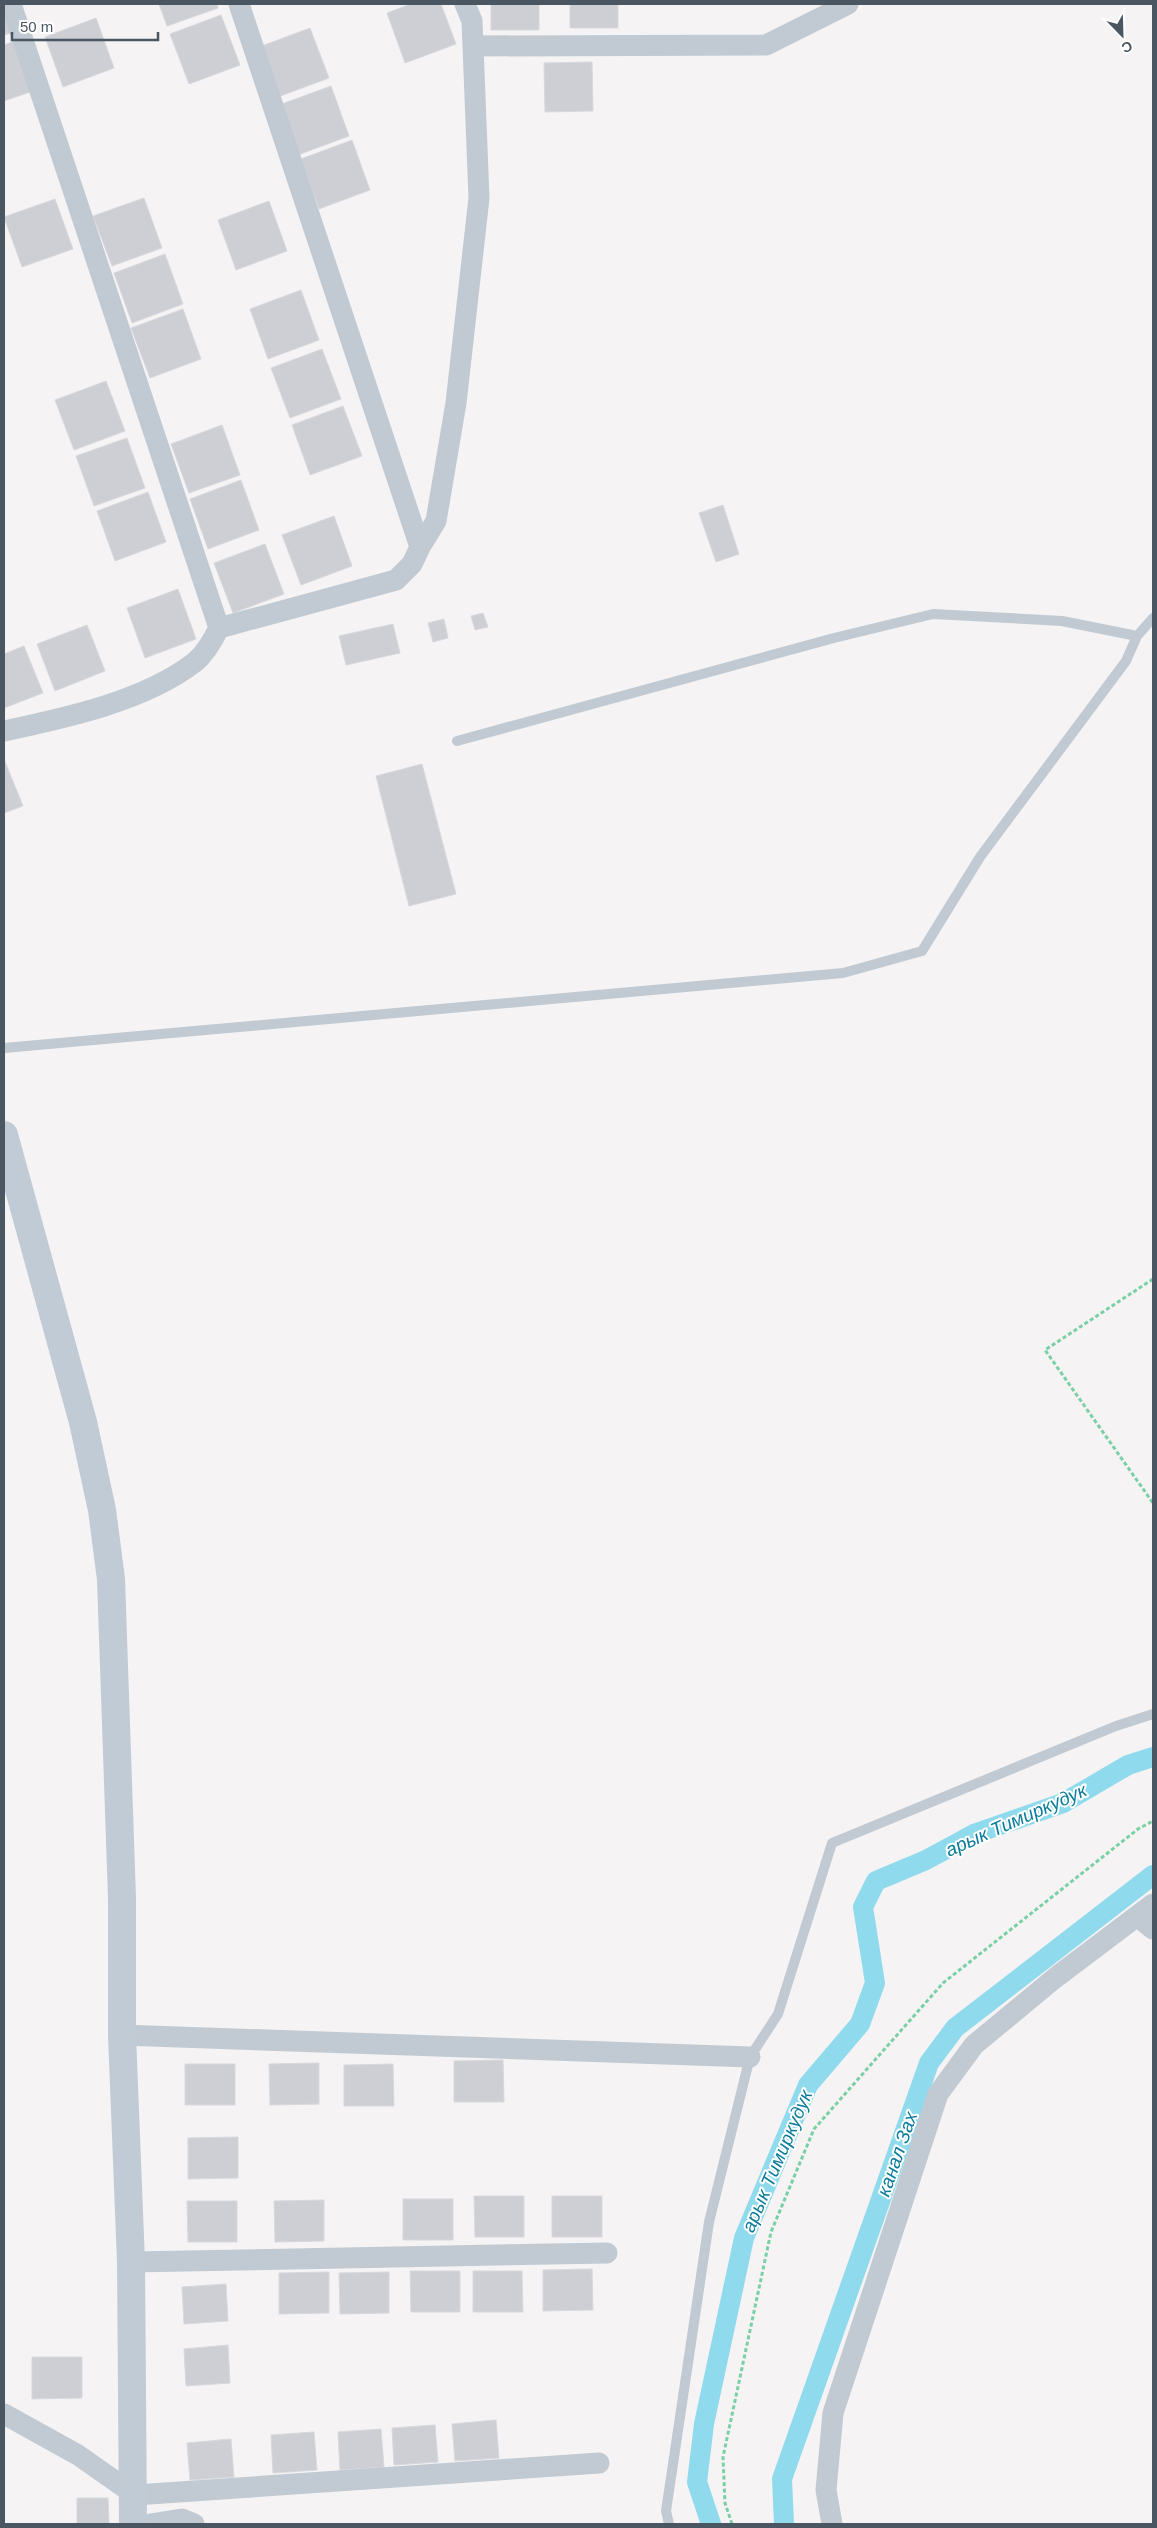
<svg xmlns="http://www.w3.org/2000/svg" width="1157" height="2528" viewBox="0 0 1157 2528" font-family="Arial,sans-serif">
<style>
.lines{fill:none;stroke-linecap:round;stroke-linejoin:round}
.canal{stroke:#90daee;stroke-width:20}
.building{fill:#cdcfd5;stroke:#d7d9de}
.path{stroke:#7ad0a6;stroke-width:3;stroke-dasharray:4 2.5;stroke-linecap:butt}
.lane{stroke:#c1cad2;stroke-width:10}
.street{stroke:#c1cad2;stroke-width:21}
.secondary{stroke:#c1cbd6;stroke-width:28}
.labels{text-anchor:middle;dominant-baseline:central;stroke-width:4;stroke-linejoin:round;paint-order:stroke}
.water-label{font-size:19px;font-style:italic;fill:#0c7c9b;stroke:#fff}
</style>
<rect width="100%" height="100%" fill="#f5f3f3"/>
<g class="lines">
<path class="canal" d="M711,2524L697,2482L704,2424L744,2238L808,2085L860,2024L875,1983L863,1907L876,1881L926,1860L974,1834L1063,1803L1128,1765L1153,1757
M784,2524L782,2479L929,2063L955,2028L1153,1875"/>
</g>
<path class="building" d="M4,4L14,32L4,35Z
M159,4H217L218,8L167,26Z
M411,4H441L456,44L405,63L387,13Z
M491,4H539V30H491Z
M570,4H618V28H570Z
M221,15L240,65L189,84L170,34Z
M96,18L114,68L63,87L45,37Z
M310,28L329,78L278,97L259,47Z
M17,40L36,90L4,101V45Z
M592,62L593,111L545,112L544,63Z
M331,86L349,136L298,155L279,105Z
M352,140L370,190L319,209L301,159Z
M144,198L162,248L112,266L93,216Z
M55,199L73,249L22,267L4,217Z
M269,201L287,251L236,270L218,220Z
M165,254L183,304L132,323L114,273Z
M301,290L319,340L268,359L250,309Z
M183,309L201,359L150,378L131,328Z
M322,349L341,399L290,418L271,368Z
M106,381L125,431L74,450L55,400Z
M343,406L362,456L310,475L292,425Z
M222,425L240,475L189,493L171,444Z
M127,438L145,488L94,506L76,456Z
M241,480L259,530L208,549L190,499Z
M148,492L166,542L115,561L97,511Z
M723,505L739,554L716,562L699,513Z
M334,516L352,566L301,585L282,535Z
M265,544L284,594L233,613L214,563Z
M178,589L196,639L145,658L127,608Z
M483,613L488,627L475,630L471,616Z
M444,619L448,638L433,642L428,623Z
M393,624L400,653L346,665L339,636Z
M87,625L105,671L55,691L37,644Z
M24,646L43,693L4,708V654Z
M4,759L23,806L4,813Z
M422,764L456,894L409,906L376,776Z
M503,2060L504,2102H454V2061Z
M319,2063V2104L270,2105L269,2064Z
M185,2064H235V2105H185Z
M393,2064L394,2106H344V2065Z
M238,2137V2178L188,2179V2138Z
M474,2196H524V2237H475Z
M552,2196H602V2237H552Z
M403,2199H453V2240H403Z
M324,2200V2241L275,2242L274,2201Z
M187,2201H237V2242H188Z
M592,2269L593,2310L543,2311V2270Z
M410,2271H460V2312H411Z
M473,2271H522L523,2312H473Z
M329,2272V2313L279,2314V2273Z
M389,2272V2313L340,2314L339,2273Z
M226,2284L228,2321L184,2324L182,2287Z
M228,2345L230,2383L186,2386L184,2349Z
M32,2357H82V2398L32,2399Z
M496,2420L499,2458L455,2461L452,2424Z
M435,2425L438,2462L394,2465L392,2428Z
M381,2429L384,2467L340,2470L338,2432Z
M314,2432L317,2470L273,2473L271,2435Z
M231,2439L234,2477L190,2480L187,2443Z
M77,2498H108L109,2524H77Z"/>
<g class="lines">
<path class="path" d="M1153,1279L1045,1350L1153,1503
M732,2524L725,2503L723,2457L771,2232L814,2129L943,1983L1138,1829L1153,1821"/>
<path class="lane" d="M457,741L834,638L933,614L1062,621L1137,636
M4,1048L843,973L922,951L980,857L1126,661L1137,636L1153,618
M669,2524L666,2511L709,2222L750,2057L778,2014L832,1843L1116,1726L1153,1714"/>
<path class="street" d="M11,4L219,628
M473,46L766,45L848,4
M420,547L436,521L456,403L479,198L472,21L465,4
M219,628L396,580L412,564L420,547L239,4
M4,731C65,718 145,701 195,662C206,653 213,640 219,628
M1137,1916L1153,1929
M122,2035L750,2057
M131,2262L607,2253
M4,2414L78,2455L135,2495L599,2463
M150,2524L182,2519L194,2524
M832,2524L826,2490L833,2413L938,2094L974,2045L1055,1978L1153,1904"/>
<path class="secondary" d="M4,1135L83,1422L102,1510L111,1579L122,1898V2035L131,2262L133,2524"/>
</g>
<g class="labels">
<g class="water-label">
<text transform="translate(1016 1820) rotate(-24)">арык Тимиркудук</text>
<text transform="translate(897 2154) rotate(-71)">канал Зах</text>
<text transform="translate(777 2161) rotate(-67)">арык Тимиркудук</text>
</g>
</g>
<rect width="1157" height="2528" fill="none" stroke="#4a5661" stroke-width="10"/>
<g transform="translate(1122 35) rotate(157)" stroke="#ffffff" stroke-width="4" paint-order="stroke">
<path d="M0-4L9 19L0 12L-9 19Z" fill="#4a5661"/>
<text y="-8" font-size="14" font-weight="bold" text-anchor="middle" fill="#4a5661">С</text>
</g>
<path d="M12 32v8h146v-8" fill="none" stroke="#4a5661" stroke-width="2.5"/>
<text x="20" y="32" font-size="15" fill="#4a5661" stroke="#ffffff" stroke-width="4" paint-order="stroke">50 m</text>
</svg>
